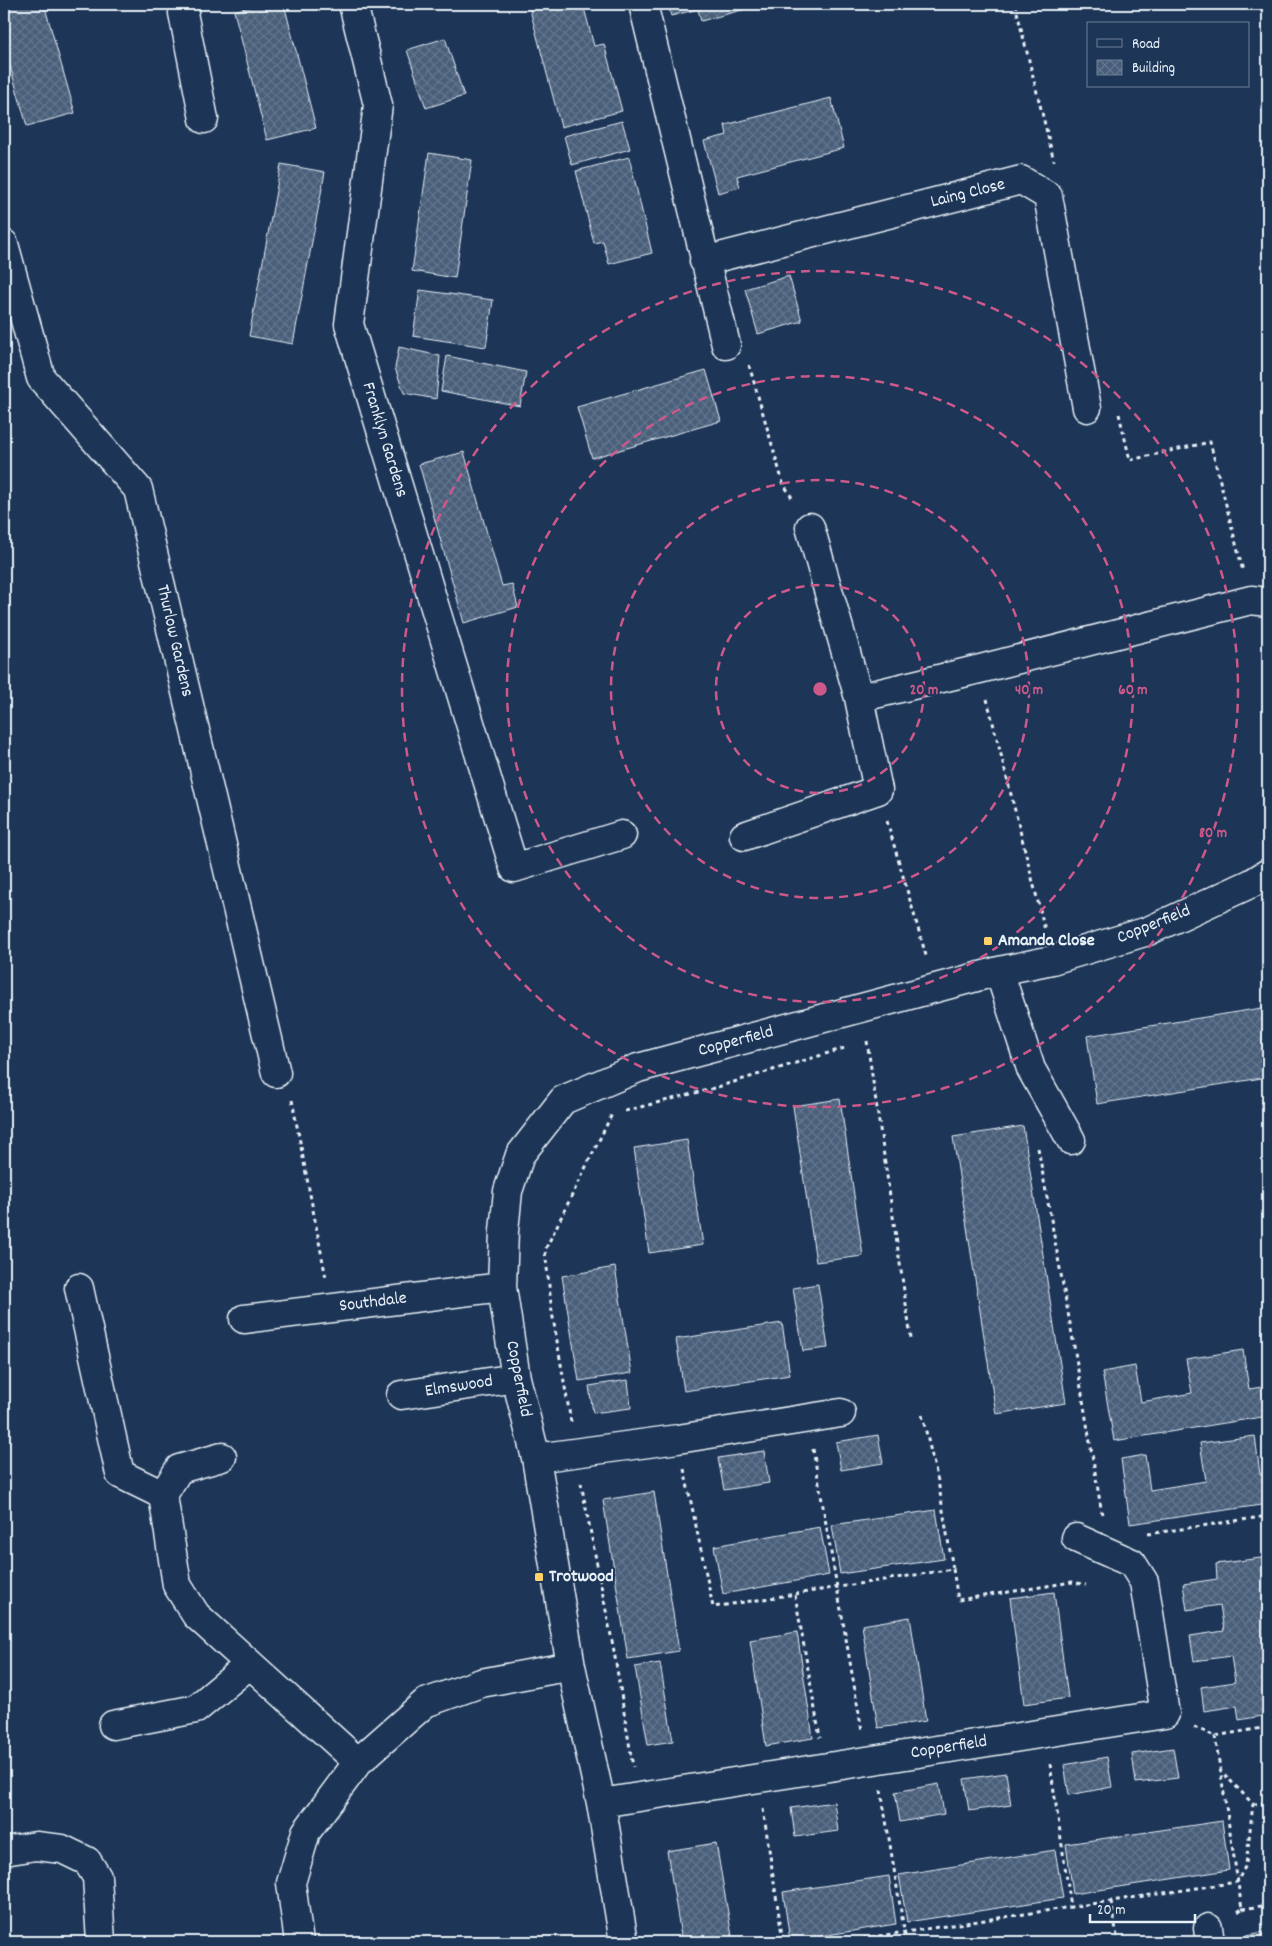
<svg xmlns="http://www.w3.org/2000/svg" width="1272" height="1946" viewBox="0 0 1272 1946" font-family="Dekko,sans-serif">
<style>
.building{fill:url(#building-cross-hatch);stroke:#e8f1f8}
.lines{fill:none;stroke-linecap:round;stroke-linejoin:round}
.minor-casing{stroke:#e8f1f8;stroke-width:31}
.path{stroke:#e8f1f8;stroke-width:3;stroke-dasharray:4 4;stroke-linecap:butt}
.minor{stroke:#1d3557;stroke-width:28}
.ring{fill:none;stroke:#cd598a;stroke-width:2.5;stroke-dasharray:9 6}
.poi-dot{fill:#ffd166;stroke:#1d3557;stroke-width:2}
.labels{text-anchor:middle;dominant-baseline:central;stroke-width:4;stroke-linejoin:round;paint-order:stroke}
.street-label{font-size:18px;fill:#e8f1f8;stroke:#1d3557}
.poi-label{font-size:18px;font-weight:bold;fill:#e8f1f8;stroke:#1d3557;text-anchor:start}
.centre{fill:#cd598a;stroke:#1d3557;stroke-width:2.5}
.ring-label{font-size:15px;text-anchor:middle;font-weight:bold;fill:#cd598a;stroke:#1d3557;stroke-width:4;stroke-linejoin:round;paint-order:stroke}
</style>
<defs>
<pattern id="building-cross-hatch" width="8" height="8" patternUnits="userSpaceOnUse" patternTransform="scale(1.25)"><rect width="8" height="8" fill="#495e7a"/><path d="M0 0l8 8M0 8l8-8" fill="none" stroke="#63768e"/></pattern>
</defs>
<rect width="100%" height="100%" fill="#1d3557"/>
<filter id="ink" filterUnits="userSpaceOnUse"><feTurbulence type="fractalNoise" baseFrequency=".02" numOctaves="2"/><feDisplacementMap in="SourceGraphic" scale="10" xChannelSelector="R" yChannelSelector="G"/><feConvolveMatrix kernelMatrix="1 2 1 2 8 2 1 2 1" color-interpolation-filters="sRGB"/></filter>
<g filter="url(#ink)">
<path class="building" d="M22,4H44L75,113L27,126L4,45V9Z
M261,4H284L316,128L267,140L234,11Z
M536,4H583L594,46L604,44L622,111L561,127L529,6Z
M668,4H764L701,21L698,9L671,16Z
M445,38L464,96L426,108L407,50Z
M831,98L844,148L737,176L740,187L718,193L704,141L727,135L725,125Z
M622,121L630,149L572,165L564,136Z
M429,153L472,160L455,278L412,271Z
M629,157L652,253L609,264L603,241L594,243L576,171Z
M281,164L325,172L293,344L249,336Z
M789,276L802,321L758,334L745,289Z
M420,290L493,300L486,347L413,336Z
M399,347L440,356L436,399L404,393L395,368Z
M447,356L526,372L520,406L441,391Z
M706,370L721,421L592,458L577,407Z
M464,452L502,586L512,584L518,607L464,623L419,464Z
M1268,1007V1077L1097,1104L1087,1036Z
M840,1099L863,1256L816,1262L793,1106Z
M1023,1126L1066,1403L996,1414L953,1137Z
M687,1140L703,1245L649,1253L634,1148Z
M615,1267L632,1373L579,1381L562,1276Z
M818,1284L828,1348L803,1351L793,1288Z
M782,1323L790,1375L684,1391L676,1339Z
M1243,1350L1249,1389L1268,1386V1416L1114,1441L1102,1372L1135,1366L1141,1402L1192,1393L1186,1359Z
M628,1380L631,1408L593,1413L589,1386Z
M878,1435L883,1463L841,1470L836,1442Z
M1255,1436L1260,1474L1268,1473V1504L1130,1524L1121,1459L1145,1455L1150,1490L1206,1481L1200,1443Z
M764,1451L769,1483L724,1490L718,1458Z
M654,1492L679,1651L628,1659L603,1500Z
M936,1510L944,1559L840,1574L832,1525Z
M820,1527L829,1575L723,1594L714,1546Z
M1268,1557V1715L1239,1720L1237,1706L1204,1711L1201,1687L1235,1682L1231,1656L1194,1661L1190,1636L1224,1631L1220,1605L1187,1610L1183,1584L1217,1579L1216,1564Z
M1054,1592L1068,1698L1024,1704L1010,1598Z
M910,1617L926,1721L878,1728L862,1625Z
M797,1632L813,1738L766,1746L750,1640Z
M660,1663L673,1741L648,1745L635,1667Z
M1173,1748L1178,1778L1136,1783L1132,1754Z
M1107,1757L1112,1787L1069,1795L1064,1765Z
M1006,1773L1011,1805L969,1811L964,1779Z
M939,1784L944,1814L900,1822L895,1792Z
M834,1802L838,1831L795,1837L791,1808Z
M1222,1821L1229,1870L1073,1894L1066,1844Z
M716,1843L733,1942H682L667,1851Z
M1055,1850L1063,1898L907,1922L899,1875Z
M889,1876L896,1924L790,1941L783,1892Z
M1268,1931V1942H1248L1247,1935Z"/>
<g class="lines">
<defs>
<path id="minor" d="M186,4L183,13L204,119
M353,4L378,105L349,324L514,868L622,835
M643,4L726,345
M4,244L41,378L138,489L276,1073
M704,261L1021,180L1048,196L1087,408
M859,698L980,669L1251,600L1268,602
M744,836L878,790L859,698L810,527
M999,971L1031,1069L1071,1140
M79,1288L120,1474L163,1495
M244,1319L502,1287
M401,1395L516,1378
M222,1457L179,1469L163,1495L177,1585L196,1615L358,1762
M536,1458L678,1439L841,1413
M113,1725L196,1709L250,1664
M601,1803L1165,1714L1144,1582L1132,1563L1076,1538
M4,1851L36,1846L62,1849L87,1861L97,1877L101,1942
M1208,1928L1210,1942
M299,1942L291,1883L306,1832L358,1762L425,1703L481,1683L571,1666
M624,1942L601,1803L571,1666L536,1458L516,1378L502,1287L504,1231L508,1191L520,1155L563,1100L638,1068L999,971L1052,960L1148,931L1252,883L1268,873"/>
</defs>
<use href="#minor" class="minor-casing"/>
<path class="path" d="M1015,4L1054,161
M749,365L783,483L794,501
M1119,414L1130,460L1210,442L1243,571
M987,699L1045,930
M887,821L927,959
M867,1041L911,1338
M292,1100L326,1278
M625,1111L711,1089L848,1047
M1038,1148L1073,1340L1102,1514
M922,1415L938,1481L953,1569
M571,1422L552,1312L545,1250L612,1114
M813,1449L862,1731
M684,1469L713,1607L953,1569L958,1600L1072,1582L1086,1585
M581,1483L614,1651L633,1767
M1148,1534L1268,1516
M795,1595L820,1738
M1194,1727L1215,1736L1268,1727
M1215,1736L1242,1909L1236,1913
M1050,1764L1071,1907
M881,1790L906,1942
M1253,1804L1268,1803
M763,1809L783,1942
M1111,1901L1118,1942
M1242,1909L1268,1905
M839,1942L1237,1882L1246,1865L1253,1804L1220,1770"/>
<use href="#minor" class="minor"/>
</g>
</g>
<g class="ring">
<circle cx="820" cy="689" r="104"/>
<circle cx="820" cy="689" r="209"/>
<circle cx="820" cy="689" r="313"/>
<circle cx="820" cy="689" r="418"/>
</g>
<g class="poi-dot">
<rect x="983" y="936" width="10" height="10" rx="2.5"/>
<rect x="534" y="1572" width="10" height="10" rx="2.5"/>
</g>
<g class="labels">
<g class="street-label">
<text transform="translate(968 194) rotate(-14)">Laing Close</text>
<text transform="translate(384 440) rotate(73)">Franklyn Gardens</text>
<text transform="translate(174 641) rotate(77)">Thurlow Gardens</text>
<text transform="translate(1154 925) rotate(-22)">Copperfield</text>
<text transform="translate(736 1042) rotate(-15)">Copperfield</text>
<text transform="translate(373 1303) rotate(-7)">Southdale</text>
<text transform="translate(518 1379) rotate(79)">Copperfield</text>
<text transform="translate(459 1387) rotate(-9)">Elmswood</text>
<text transform="translate(949 1748) rotate(-9)">Copperfield</text>
</g>
<g class="poi-label">
<text x="998" y="941">Amanda Close</text>
<text x="549" y="1577">Trotwood</text>
</g>
</g>
<circle cx="820" cy="689" r="8" class="centre"/>
<g class="ring-label">
<text x="924" y="694">20 m</text>
<text x="1029" y="694">40 m</text>
<text x="1133" y="694">60 m</text>
<text x="1213" y="837">80 m</text>
</g>
<rect width="1272" height="1946" fill="none" stroke="#1d3557" stroke-width="20"/>
<rect x="10" y="10" width="1252" height="1926" fill="none" stroke="#e8f1f8" stroke-width="2" filter="url(#ink)"/>
<rect x="1087" y="22" width="162" height="65" fill="#1d3557" stroke="#6e8097"/>
<rect x="1097" y="39" width="25" height="8" fill="#1d3557" stroke="#6e8097"/>
<text x="1132" y="48" font-size="15" fill="#e8f1f8">Road</text>
<rect x="1097" y="60" width="25" height="15" fill="url(#building-cross-hatch)" stroke="#6e8097"/>
<text x="1132" y="72" font-size="15" fill="#e8f1f8">Building</text>
<path d="M1090 1914v8h105v-8" fill="none" stroke="#e8f1f8" stroke-width="2.5"/>
<text x="1097" y="1914" font-size="15" fill="#e8f1f8" stroke="#1d3557" stroke-width="4" paint-order="stroke">20 m</text>
</svg>
